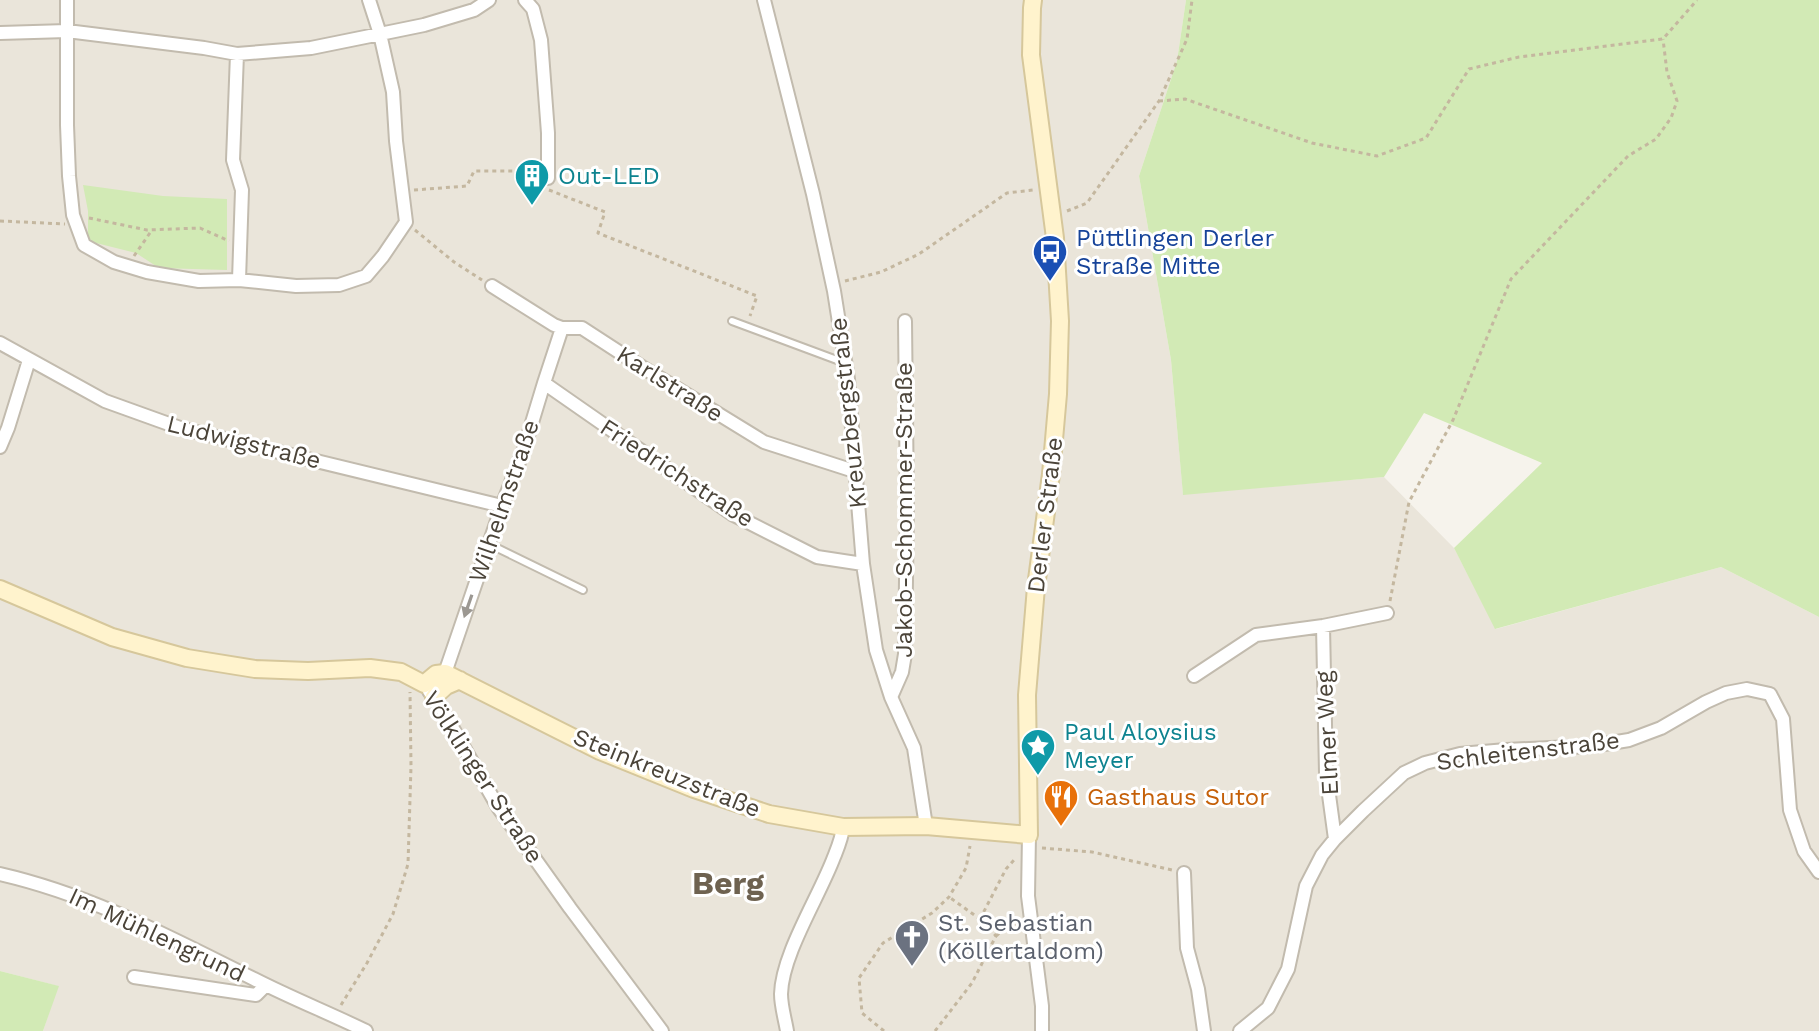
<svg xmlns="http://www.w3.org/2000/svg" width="1819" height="1031" viewBox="0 0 1819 1031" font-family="'Work Sans',sans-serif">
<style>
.residential{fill:#eae5da}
.green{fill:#d2eab5}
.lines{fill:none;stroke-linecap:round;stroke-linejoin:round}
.lane-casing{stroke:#c2bbae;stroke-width:10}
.street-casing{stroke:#c2bbae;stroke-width:16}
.secondary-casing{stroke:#d6c79b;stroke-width:20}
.path{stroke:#c4b79f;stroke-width:3;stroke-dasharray:4 4;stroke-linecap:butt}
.lane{stroke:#fff;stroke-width:6}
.street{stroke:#fff;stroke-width:12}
.secondary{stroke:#fff3cd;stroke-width:16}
.oneway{fill:#9c9892}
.labels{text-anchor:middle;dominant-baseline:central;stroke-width:6;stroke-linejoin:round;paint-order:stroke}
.culture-label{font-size:24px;fill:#0d838f;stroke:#fff;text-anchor:start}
.transit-label{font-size:24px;fill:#164399;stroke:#fff;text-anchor:start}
.street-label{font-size:24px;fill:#4b4439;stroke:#fff}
.food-label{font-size:24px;fill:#c56008;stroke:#fff;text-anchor:start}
.worship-label{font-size:24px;fill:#5b616d;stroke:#fff;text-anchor:start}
.district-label{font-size:32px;font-weight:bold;fill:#6e6250;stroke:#fff}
</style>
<rect width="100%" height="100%" fill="#f6f3ec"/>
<path class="residential" d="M0,0H1186L1177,61L1139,176L1171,360L1183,494L1384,477L1454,548L1496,629L1721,567L1819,617V1031H43L58,986L0,971Z"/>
<path class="green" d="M1186,0H1819V617L1721,567L1495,629L1454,548L1542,463L1424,413L1384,477L1183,495L1171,360L1139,176L1177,61Z
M83,185L163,196L227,199V270L159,268L136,253L88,241V211Z
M0,971L59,986L43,1031H0Z"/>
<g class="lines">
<defs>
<path id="lane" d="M732,321L845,363
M489,544L583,590"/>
<path id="street" d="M67,0V125L69,176L73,215L84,245L114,262L147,272L199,281L239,280L296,286L339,285L366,276L383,256L406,222L396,141L393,92L380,34L369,0
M525,0L533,9L541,40L548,133V178
M764,0L813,194L834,291L848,379L863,564L876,650L891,697L914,748L926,826
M0,33L67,31L204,48L237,54L311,48L380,34L424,25L474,10L489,0
M237,54L233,160L242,190L239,280
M492,286L554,325L562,328H582L642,367L764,442L854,471
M0,343L105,401L180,428L502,506
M544,383L732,514L817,557L863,564
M0,447L8,428L29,360
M1323,626L1326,773L1335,839
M445,673L502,506L524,449L544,383L562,328
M1194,676L1256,635L1323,626L1387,613
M429,691L440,706L498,807L570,908L662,1031
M891,697L902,672L905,654L907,506L905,321
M1029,835L1028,896L1042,1006V1031
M1184,873L1187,948L1198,989L1204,1031
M0,874C92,895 171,938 254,979C291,998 329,1013 366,1031
M134,977L256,995L266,985
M787,1031C785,1019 781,1006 781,994C782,954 819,897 834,857C838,847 842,838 843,827
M1240,1031L1268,1008L1288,969L1306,886L1322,855L1335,839L1363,811L1404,773L1425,763L1460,754L1506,750L1592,746L1629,740L1661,728L1706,702L1726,693L1747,689L1770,694L1783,719L1790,810L1804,851L1819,872"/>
<path id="secondary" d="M0,589L112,637L187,658L255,669L308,671L370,668L401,672L424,684L436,674L445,673L600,751L694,789L769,814L843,827L926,826L1029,835L1027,695L1036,587L1051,474L1058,394L1060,321L1055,238L1031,55L1032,8L1033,0
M434,697L446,686L460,680"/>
</defs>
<use href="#lane" class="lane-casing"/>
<use href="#street" class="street-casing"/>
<use href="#secondary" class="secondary-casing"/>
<path class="path" d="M1159,101L1185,99L1312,143L1377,156L1426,138L1469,69L1519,57L1663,39L1697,0
M414,190L467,186L474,171H537
M549,190L605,212L598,233L757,296L750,316
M1067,211L1087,203L1159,101L1187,39L1192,0
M89,218L147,230L200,228L229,241
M0,221L65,224
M415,230L454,262L482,280
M134,256L152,230
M845,281L881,272L919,254L1007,193L1033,190
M1390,601L1409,502L1453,420L1511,279L1628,156L1656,139L1671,118L1677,101L1667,72L1663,39
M1042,848L1092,852L1172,870
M980,919L1006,869L1015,859
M996,936L1010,924H1020
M341,1005L367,963L393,914L408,864L411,766L410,692
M884,1031L862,1013L859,978L883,943L932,913L949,897L966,868L970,846
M935,1031L972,983L996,936L980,919L949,897"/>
<use href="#lane" class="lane"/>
<use href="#street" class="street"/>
<use href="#secondary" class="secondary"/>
</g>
<defs><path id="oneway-solid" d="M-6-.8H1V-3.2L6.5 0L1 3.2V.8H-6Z" transform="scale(2)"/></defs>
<use class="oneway" href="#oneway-solid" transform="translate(468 606) rotate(109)"/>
<defs>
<symbol id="building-pin" viewBox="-11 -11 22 30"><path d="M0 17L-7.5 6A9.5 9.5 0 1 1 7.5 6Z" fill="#0f9aa8" stroke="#fff"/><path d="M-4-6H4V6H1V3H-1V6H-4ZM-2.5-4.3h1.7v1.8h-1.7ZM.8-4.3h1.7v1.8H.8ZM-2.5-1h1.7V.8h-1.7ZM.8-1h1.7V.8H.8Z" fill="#fff"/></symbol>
<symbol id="bus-pin" viewBox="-11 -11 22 30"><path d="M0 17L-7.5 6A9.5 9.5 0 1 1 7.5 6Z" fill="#1a4fb4" stroke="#fff"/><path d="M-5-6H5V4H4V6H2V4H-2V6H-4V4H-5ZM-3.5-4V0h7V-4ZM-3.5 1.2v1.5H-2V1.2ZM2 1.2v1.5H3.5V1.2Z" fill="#fff"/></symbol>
<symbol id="sight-pin" viewBox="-11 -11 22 30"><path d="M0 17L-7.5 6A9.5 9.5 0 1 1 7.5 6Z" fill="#0f9aa8" stroke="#fff"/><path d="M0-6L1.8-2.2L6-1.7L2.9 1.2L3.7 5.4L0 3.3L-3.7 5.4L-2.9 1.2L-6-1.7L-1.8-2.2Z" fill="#fff"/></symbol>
<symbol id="restaurant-pin" viewBox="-11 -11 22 30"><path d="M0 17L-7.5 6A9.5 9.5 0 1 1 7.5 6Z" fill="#e8710a" stroke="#fff"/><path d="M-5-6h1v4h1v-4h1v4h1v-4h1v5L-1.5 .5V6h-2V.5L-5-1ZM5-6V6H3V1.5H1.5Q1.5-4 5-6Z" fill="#fff"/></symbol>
<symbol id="church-pin" viewBox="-11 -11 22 30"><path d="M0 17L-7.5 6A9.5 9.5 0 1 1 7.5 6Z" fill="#6b7280" stroke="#fff"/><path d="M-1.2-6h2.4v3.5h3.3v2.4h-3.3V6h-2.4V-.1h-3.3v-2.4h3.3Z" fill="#fff"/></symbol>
</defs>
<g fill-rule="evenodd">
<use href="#building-pin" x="512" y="156" width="40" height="54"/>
<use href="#bus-pin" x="1030" y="232" width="40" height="54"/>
<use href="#sight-pin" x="1018" y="726" width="40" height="54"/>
<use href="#restaurant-pin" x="1041" y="777" width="40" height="54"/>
<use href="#church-pin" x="892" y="917" width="40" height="54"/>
</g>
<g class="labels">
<g class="culture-label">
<text x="558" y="176">Out-LED</text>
<text x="1064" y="732">Paul Aloysius<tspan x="1064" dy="28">Meyer</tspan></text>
</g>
<g class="transit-label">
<text x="1076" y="238">Püttlingen Derler<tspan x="1076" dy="28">Straße Mitte</tspan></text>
</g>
<g class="street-label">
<text transform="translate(670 384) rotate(32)">Karlstraße</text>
<text transform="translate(848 413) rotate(-96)">Kreuzbergstraße</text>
<text transform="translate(244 442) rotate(14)">Ludwigstraße</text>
<text transform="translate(677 473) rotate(33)">Friedrichstraße</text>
<text transform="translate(504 501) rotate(-71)">Wilhelmstraße</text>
<text transform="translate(904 510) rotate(-90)">Jakob-Schommer-Straße</text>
<text transform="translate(1045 515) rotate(-83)">Derler Straße</text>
<text transform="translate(1327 733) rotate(-93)">Elmer Weg</text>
<text transform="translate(1528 751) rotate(-7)">Schleitenstraße</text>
<text transform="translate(667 773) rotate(22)">Steinkreuzstraße</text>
<text transform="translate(483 777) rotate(57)">Völklinger Straße</text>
<text transform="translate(157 935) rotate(25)">Im Mühlengrund</text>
</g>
<g class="food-label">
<text x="1087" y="797">Gasthaus Sutor</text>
</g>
<g class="worship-label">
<text x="938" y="923">St. Sebastian<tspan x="938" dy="28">(Köllertaldom)</tspan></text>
</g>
<g class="district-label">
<text x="728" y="883">Berg</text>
</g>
</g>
</svg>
